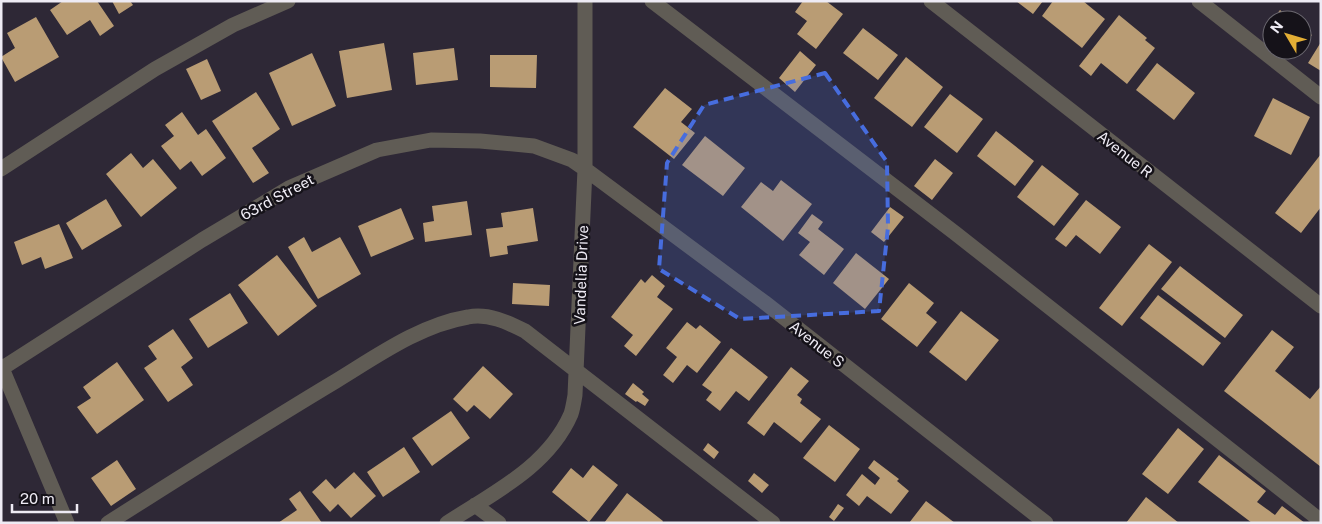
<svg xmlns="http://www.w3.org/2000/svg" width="1322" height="524" viewBox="0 0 1322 524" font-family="'Public Sans',sans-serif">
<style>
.building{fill:#b99c74}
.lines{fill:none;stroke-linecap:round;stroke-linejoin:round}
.minor{stroke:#605c55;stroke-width:15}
.marked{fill:#476dde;fill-opacity:0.2;stroke:#476dde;stroke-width:4;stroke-dasharray:10 6;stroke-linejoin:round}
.labels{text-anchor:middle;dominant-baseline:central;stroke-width:5;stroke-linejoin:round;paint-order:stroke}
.street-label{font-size:15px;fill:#eeebf4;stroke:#151219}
</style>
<rect width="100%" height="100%" fill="#2e2836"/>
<path class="building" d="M63,1H97L114,26L100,36L90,20L67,35L50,10Z
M112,1H130L133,5L119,14Z
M803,1H826L843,14L816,49L797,34L807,21L795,12Z
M1016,1H1043L1033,14Z
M1053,1H1083L1105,19L1082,48L1042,16Z
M1280,10L1292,20H1272Z
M1119,15L1147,38L1145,40L1155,48L1127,84L1101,63L1091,76L1079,66Z
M36,17L59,57L15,82L1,57L15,48L7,33Z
M1272,20V39L1263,32Z
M863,28L898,55L878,80L843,53Z
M1302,28L1312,35L1302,47Z
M1321,42V71L1308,63Z
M384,43L392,90L347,98L339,51Z
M454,48L458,80L416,85L413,53Z
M800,51L816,65L795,92L779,78Z
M312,53L336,106L292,126L269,73Z
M490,55H537L536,88L490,87Z
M906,57L943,87L912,127L874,98Z
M207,59L221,91L201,100L186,69Z
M1157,63L1195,93L1174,120L1136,90Z
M665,88L692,109L681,122L695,133L674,159L633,127Z
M256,92L280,129L252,148L269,173L253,183L212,121Z
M950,94L983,119L957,153L924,127Z
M1273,98L1310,117L1291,155L1254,136Z
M182,112L198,135L206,129L226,158L202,176L191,161L180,170L161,146L174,136L165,125Z
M996,131L1034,161L1015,186L977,156Z
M705,136L745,168L723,196L682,165Z
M131,153L143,168L153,159L177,188L141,217L106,174Z
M1321,154V207L1301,233L1275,213Z
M935,159L953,173L932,200L914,186Z
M1042,165L1079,194L1054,226L1017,197Z
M781,180L812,204L783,241L741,207L761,182L773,191Z
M106,199L122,226L82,250L66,223Z
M1086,200L1121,227L1100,254L1076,235L1066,247L1055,239Z
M467,201L472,235L425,242L423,223L434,221L432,206Z
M890,207L904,217L884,242L871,232Z
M401,208L414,239L371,257L358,226Z
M533,208L538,241L507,246L508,254L490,257L486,229L503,227L501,213Z
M812,214L823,222L818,229L844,249L824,275L799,255L810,242L798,233Z
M59,224L73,258L45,269L41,257L22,265L14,242Z
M304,237L312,252L340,237L361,274L318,299L288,247Z
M1149,244L1172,262L1122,326L1099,308Z
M856,253L889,279L865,309L833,283Z
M277,255L317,306L278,336L238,285Z
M1180,266L1243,315L1225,338L1161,289Z
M652,275L665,286L657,297L673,309L636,356L624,346L633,335L611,317L641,279L645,283Z
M513,283L550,285L549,306L512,304Z
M909,283L934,303L926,313L937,322L917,347L881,319Z
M230,293L248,323L208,348L189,319Z
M1158,295L1221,343L1203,366L1140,318Z
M961,311L999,340L966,381L929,352Z
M687,322L696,329L700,325L721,342L697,373L687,365L673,383L663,375L677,357L666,348Z
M173,329L193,358L181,367L193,385L168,402L144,368L157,359L148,346Z
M1272,330L1294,347L1275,371L1310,399L1321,386V467L1224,391Z
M731,348L768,377L749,401L736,391L720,411L706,400L712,392L702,385Z
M117,362L144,400L97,434L77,407L91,398L83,387Z
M483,366L513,394L490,419L474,405L467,412L453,399Z
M791,367L809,381L797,395L802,399L800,403L821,419L801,443L774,422L764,436L747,423Z
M633,383L644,392L642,394L649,400L645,406L637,401L636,402L625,394Z
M451,411L470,438L432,466L412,438Z
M829,425L860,449L835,482L803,458Z
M1178,428L1204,449L1168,494L1142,474Z
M708,443L719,452L714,459L703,450Z
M404,447L420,472L383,497L367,472Z
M1219,455L1266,491L1257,502L1275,515L1282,506L1305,523H1252L1198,482Z
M117,460L136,489L111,506L91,478Z
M874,460L899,479L897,481L909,491L891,514L867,496L859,506L846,495L862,474L875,485L880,478L868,468Z
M593,465L618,485L589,522L552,492L571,468L583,478Z
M354,472L376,496L351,518L338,504L330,512L312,492L326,479L335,489Z
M754,473L769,485L762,493L748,481Z
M300,491L322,523H278L297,510L289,499Z
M627,493L663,521L662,523H604Z
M1146,497L1179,523H1126Z
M926,501L955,523H909Z
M838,504L844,508L834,521L829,517Z"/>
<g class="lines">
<path class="minor" d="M652,1L955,233L1321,521
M931,1L1321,306
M1199,1L1321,97
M1,169L155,69L233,25L288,1
M1,366L67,523
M1,369L202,240L289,188L377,150L431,140L480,141L534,146L572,160L585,169L764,302L1046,523
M475,505L499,523
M108,523C184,475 259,427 336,381C377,356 420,325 468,317C488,313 507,322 525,331L773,523
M447,523C493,493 548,467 571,414C573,408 574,401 575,395L585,169V1"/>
</g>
<path class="marked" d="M825,73L887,162L888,227L879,311L740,319L659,269L667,163L704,105Z"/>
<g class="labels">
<g class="street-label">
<text transform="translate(1125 154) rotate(38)">Avenue R</text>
<text transform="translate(277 197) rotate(-28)">63rd Street</text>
<text transform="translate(581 275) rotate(-88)">Vandelia Drive</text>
<text transform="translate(817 344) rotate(38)">Avenue S</text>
</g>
</g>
<rect width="1322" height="524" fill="none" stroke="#eeebf4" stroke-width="5"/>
<g transform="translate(1287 35) rotate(308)"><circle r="24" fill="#151219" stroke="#6c6971"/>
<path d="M0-4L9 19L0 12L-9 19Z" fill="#e3ae35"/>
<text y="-8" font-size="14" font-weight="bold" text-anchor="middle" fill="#eeebf4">N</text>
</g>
<path d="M12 504v8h65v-8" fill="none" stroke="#eeebf4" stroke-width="2.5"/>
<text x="20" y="504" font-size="15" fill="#eeebf4" stroke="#151219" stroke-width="4" paint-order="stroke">20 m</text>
</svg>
